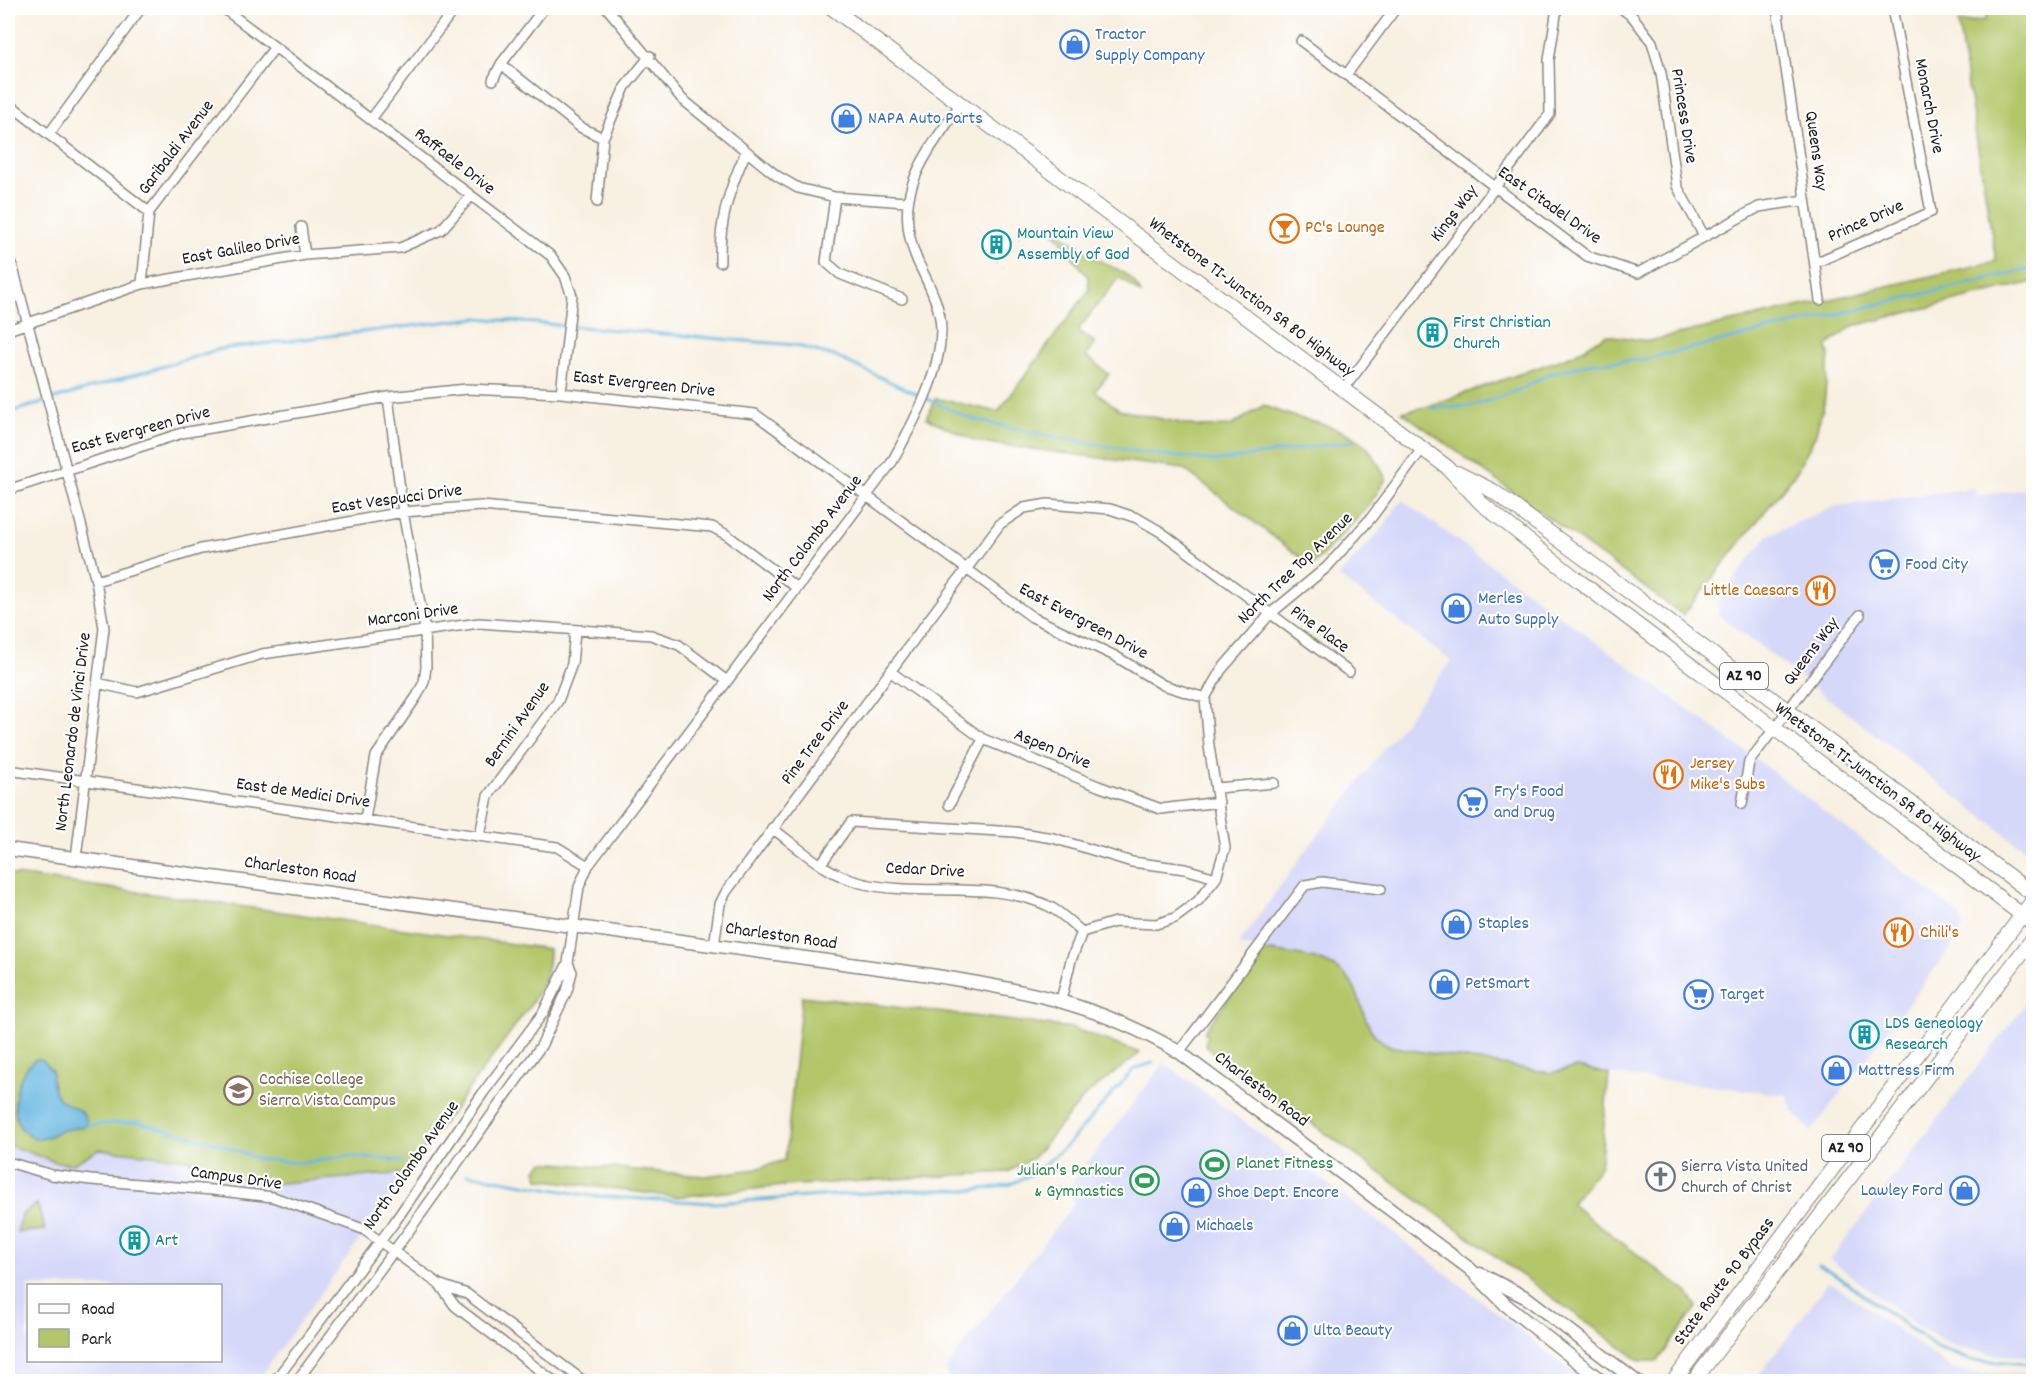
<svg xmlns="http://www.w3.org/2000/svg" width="2041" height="1389" viewBox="0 0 2041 1389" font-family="Dekko,sans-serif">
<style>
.built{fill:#d5d8f9;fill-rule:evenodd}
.green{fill:#b3c669;stroke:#687142;stroke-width:1.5}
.water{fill:#65b6e0;stroke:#40697e;stroke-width:1.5}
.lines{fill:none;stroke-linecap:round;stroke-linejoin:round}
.stream{stroke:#65b6e0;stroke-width:3}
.minor-casing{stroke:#8a867e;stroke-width:12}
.major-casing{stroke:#8a867e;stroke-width:15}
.highway-casing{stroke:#8a867e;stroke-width:16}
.minor{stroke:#fff;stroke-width:9}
.major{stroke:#fff;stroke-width:12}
.highway{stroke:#fff;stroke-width:14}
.labels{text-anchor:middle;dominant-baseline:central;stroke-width:4.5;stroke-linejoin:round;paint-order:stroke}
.shield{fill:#fff;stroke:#606060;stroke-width:1.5}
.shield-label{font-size:16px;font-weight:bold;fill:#1c1c1c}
.shop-label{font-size:18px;fill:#366cbe;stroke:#fff;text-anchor:start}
.street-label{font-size:18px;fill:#1c1c1c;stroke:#fff}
.food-label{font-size:18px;fill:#c56008;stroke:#fff;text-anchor:start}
.culture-label{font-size:18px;fill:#0d838f;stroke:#fff;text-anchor:start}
.education-label{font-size:18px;fill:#785e54;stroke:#fff;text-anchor:start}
.leisure-label{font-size:18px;fill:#27864d;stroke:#fff;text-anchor:start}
.worship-label{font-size:18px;fill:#5b616d;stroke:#fff;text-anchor:start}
</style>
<rect width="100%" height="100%" fill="#fff"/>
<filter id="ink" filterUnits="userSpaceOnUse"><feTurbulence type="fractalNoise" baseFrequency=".0167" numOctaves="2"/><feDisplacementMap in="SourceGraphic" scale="12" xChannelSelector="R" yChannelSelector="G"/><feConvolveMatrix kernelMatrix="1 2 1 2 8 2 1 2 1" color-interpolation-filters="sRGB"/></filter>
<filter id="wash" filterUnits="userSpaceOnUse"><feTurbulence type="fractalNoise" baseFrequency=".008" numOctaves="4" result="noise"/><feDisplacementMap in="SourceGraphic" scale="24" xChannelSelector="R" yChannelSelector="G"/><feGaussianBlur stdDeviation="1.35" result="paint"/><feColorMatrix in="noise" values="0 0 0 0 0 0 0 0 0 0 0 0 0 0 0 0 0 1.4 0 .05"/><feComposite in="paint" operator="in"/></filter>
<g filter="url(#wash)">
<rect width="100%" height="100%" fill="#f8f0e1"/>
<path class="built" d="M1974,488L1976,496L2033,488L2034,842L2027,851L1719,615L1717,602L1768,535L1836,506Z
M1402,500L1753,757L1959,914L1963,927L1958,938L1811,1132L1793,1111L1787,1095L1609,1074L1577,1067L1551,1073L1393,1048L1380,1042L1371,1032L1346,976L1334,967L1314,959L1238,945L1299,860L1451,661L1338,576L1380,531Z
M8,874L550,949L549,969L542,986L529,1007L257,1381L8,1382ZM28,1286H220V1360H28Z
M2033,994L2034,1357H2033L1990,1354L1955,1346L1922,1329L1830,1260Z
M1164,1063L1386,1227L1585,1381H948L946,1368L1074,1204L1071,1185Z
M1829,1281L1951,1368L1971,1373L2033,1374V1381H1755Z"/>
<path class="green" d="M1989,8H2033V282L1853,326L1827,346L1829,355L1824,404L1815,436L1797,471L1683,615L1402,412L1426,407L1573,355L1606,335L1649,341L1996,261L1958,23L1985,20Z
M1051,228C1066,236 1079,248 1094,257C1112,269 1133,272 1141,294L1119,277L1078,330L1095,343L1086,356L1109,374L1095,391L1120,410L1200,427L1231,426L1264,405C1296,423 1346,421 1370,451C1377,459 1381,470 1386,479L1367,508L1312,566L1184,469L978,442L926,418L936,398L998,412L1089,290L1088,277Z
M8,874L549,949C549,973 542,987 529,1007L407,1173L269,1184L216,1176L188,1159L99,1149L73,1164L55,1162L8,1145Z
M1270,951C1293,955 1328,957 1346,976C1367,999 1358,1034 1393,1047L1551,1073L1577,1067L1609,1074L1600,1167L1571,1204L1687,1292L1697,1307L1658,1361H1640L1205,1046L1207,1034L1204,1032L1260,955Z
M802,996L1072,1028L1140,1053L1086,1095L1033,1158L1008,1172L783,1186L675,1197L539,1179L536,1170L543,1162L705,1176L756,1169L785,1160Z
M37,1204L45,1230L17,1232L23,1213Z"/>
<path class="water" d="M36,1059H42L52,1071C48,1114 86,1099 87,1125C80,1128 72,1128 64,1130C53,1132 46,1142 34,1138C3,1128 14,1072 36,1059Z"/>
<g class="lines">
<path class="stream" d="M1432,408L1473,406L1524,388L1548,374L1593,363L1641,360L2034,268
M8,413L220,349L477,318L794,345L834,356L969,418L1032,433L1145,453L1217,461L1354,441
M87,1125L138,1122L220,1144L257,1159L302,1163L346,1156L402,1161
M467,1174L592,1196L713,1203L911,1190H975L1009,1185L1039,1170L1070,1142L1134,1069L1153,1063
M1819,1266L1832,1272L1936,1347L1970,1360L2034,1364"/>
</g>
</g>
<g filter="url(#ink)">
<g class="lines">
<defs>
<path id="minor" d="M223,8L551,256L565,276L572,296L561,393
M544,8L501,64L580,127L603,138
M607,8L682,99L777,176L798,188L835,197L906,202
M1621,8L1633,17L1652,42L1661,73L1677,186L1704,236
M1777,8L1820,300
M1301,41L1587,256L1638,273L1759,207L1805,200
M1346,75L1396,8
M493,80L501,64
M8,103L149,212
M372,118L455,8
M49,134L141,8
M835,197L826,262L840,274L902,299
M597,202L603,138L625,87L650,56
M301,227L305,255
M8,260L13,268L96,581L104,628L76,858
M720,262C719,222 729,189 746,152
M1815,263L1931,212L1892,8
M142,284L149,212L275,47
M8,330L142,284L305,255L400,248L441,230L470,197
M1343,390L1550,114L1549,60L1557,8
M8,490L182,433L388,397L467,389L561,393L755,414L1032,617L1115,656L1163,685L1205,698
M96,581L201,549L403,512L481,506L712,527L727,535L797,588
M891,672L983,739L1098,786L1161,809L1219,802
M97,683L137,692L262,654L479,623L651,635L679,645L727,681
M8,770L557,847L588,866
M1217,788L1274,783
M1742,804L1749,762L1860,615
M949,805L983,739
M365,819L376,756L417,696L424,682L426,667L425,630L403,512L388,397
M772,828C799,848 827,875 861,883C921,898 988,879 1046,905C1059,910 1071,923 1082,932
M480,835L488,796L558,701L572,664L575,631
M821,864L851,822L1015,832L1053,838L1132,862L1185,869L1216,878
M714,946L720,904L726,892L1000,524L1024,508L1048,504L1110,509L1137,518L1161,532L1349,672
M1061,1000L1071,960L1082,932L1115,922L1156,924L1175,918L1198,901L1216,878L1225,848L1209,746L1205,698L1221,670L1270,614L1327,567L1371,518L1422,449
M1179,1052L1305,885L1322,882L1381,889
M8,1162L52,1175L91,1180L212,1190L273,1197L363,1229L440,1285L455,1306L555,1382
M441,1285L467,1294L585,1382
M274,1382L394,1223L483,1093L543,1013L568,963L579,887L588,866L892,462C913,423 940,376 941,330C941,306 928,283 918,262C889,196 924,157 960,105
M296,1382L408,1232L541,1046L567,991L572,972L568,963"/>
<path id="major" d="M8,849L930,975C1024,990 1096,1003 1179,1052L1470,1269L1506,1305L1603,1382
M1480,1274L1527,1298L1637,1382"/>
<path id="highway" d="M832,8L1447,467L1481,503L1579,581L2034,924
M1457,473L1493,491L1592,564L2034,895
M1673,1382L2034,899
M1693,1382L2034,937"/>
</defs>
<use href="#minor" class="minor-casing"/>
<use href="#major" class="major-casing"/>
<use href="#highway" class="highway-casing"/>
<use href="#minor" class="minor"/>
<use href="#major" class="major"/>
<use href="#highway" class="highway"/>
</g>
</g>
<defs>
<symbol id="shop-ring" viewBox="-11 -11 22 22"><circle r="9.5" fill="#fff" stroke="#3f7fe0" stroke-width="1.5"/><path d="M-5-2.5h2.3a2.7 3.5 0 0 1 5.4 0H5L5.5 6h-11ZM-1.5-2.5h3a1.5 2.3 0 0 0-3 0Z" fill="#3f7fe0"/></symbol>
<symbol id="bar-ring" viewBox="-11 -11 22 22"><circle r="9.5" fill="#fff" stroke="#e8710a" stroke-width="1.5"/><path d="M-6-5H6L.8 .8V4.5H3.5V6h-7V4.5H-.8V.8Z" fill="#e8710a"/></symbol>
<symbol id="building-ring" viewBox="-11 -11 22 22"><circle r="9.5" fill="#fff" stroke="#0f9aa8" stroke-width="1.5"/><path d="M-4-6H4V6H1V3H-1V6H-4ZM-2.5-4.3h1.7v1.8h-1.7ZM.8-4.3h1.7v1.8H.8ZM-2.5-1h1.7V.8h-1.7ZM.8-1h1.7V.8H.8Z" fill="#0f9aa8"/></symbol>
<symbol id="supermarket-ring" viewBox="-11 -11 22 22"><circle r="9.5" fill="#fff" stroke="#3f7fe0" stroke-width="1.5"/><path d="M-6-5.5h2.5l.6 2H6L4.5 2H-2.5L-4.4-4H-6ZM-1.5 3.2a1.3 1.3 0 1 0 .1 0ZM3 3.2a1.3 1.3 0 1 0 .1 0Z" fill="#3f7fe0"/></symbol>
<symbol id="restaurant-ring" viewBox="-11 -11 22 22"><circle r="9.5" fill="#fff" stroke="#e8710a" stroke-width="1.5"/><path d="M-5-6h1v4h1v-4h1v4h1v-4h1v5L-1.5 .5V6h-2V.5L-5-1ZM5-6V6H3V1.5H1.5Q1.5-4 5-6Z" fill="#e8710a"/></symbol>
<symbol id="university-ring" viewBox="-11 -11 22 22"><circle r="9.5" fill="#fff" stroke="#8d6e63" stroke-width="1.5"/><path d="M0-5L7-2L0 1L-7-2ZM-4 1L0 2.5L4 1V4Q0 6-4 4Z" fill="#8d6e63"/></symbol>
<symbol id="stadium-ring" viewBox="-11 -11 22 22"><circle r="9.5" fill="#fff" stroke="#2e9e5b" stroke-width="1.5"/><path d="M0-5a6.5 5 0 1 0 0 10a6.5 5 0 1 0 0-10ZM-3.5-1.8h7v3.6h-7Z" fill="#2e9e5b"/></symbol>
<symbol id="church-ring" viewBox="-11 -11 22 22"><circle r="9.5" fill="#fff" stroke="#6b7280" stroke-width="1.5"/><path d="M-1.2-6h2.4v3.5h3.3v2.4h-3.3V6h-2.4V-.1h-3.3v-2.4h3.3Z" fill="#6b7280"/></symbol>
</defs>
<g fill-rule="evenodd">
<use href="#shop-ring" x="1058" y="28" width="33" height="33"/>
<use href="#shop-ring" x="830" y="102" width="33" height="33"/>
<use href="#bar-ring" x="1268" y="212" width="33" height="33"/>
<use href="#building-ring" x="980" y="228" width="33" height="33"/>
<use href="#building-ring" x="1416" y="316" width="33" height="33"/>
<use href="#supermarket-ring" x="1868" y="548" width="33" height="33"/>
<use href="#restaurant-ring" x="1804" y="574" width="33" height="33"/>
<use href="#shop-ring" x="1440" y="592" width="33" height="33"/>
<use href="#restaurant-ring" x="1652" y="758" width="33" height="33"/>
<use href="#supermarket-ring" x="1456" y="786" width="33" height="33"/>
<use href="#shop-ring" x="1440" y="908" width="33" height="33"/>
<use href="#restaurant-ring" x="1882" y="916" width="33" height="33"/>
<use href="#shop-ring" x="1428" y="968" width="33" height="33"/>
<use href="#supermarket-ring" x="1682" y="978" width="33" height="33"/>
<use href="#building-ring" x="1848" y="1018" width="33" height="33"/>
<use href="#shop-ring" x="1820" y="1054" width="33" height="33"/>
<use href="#university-ring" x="222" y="1074" width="33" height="33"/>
<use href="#stadium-ring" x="1198" y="1148" width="33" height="33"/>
<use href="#church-ring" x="1644" y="1160" width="33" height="33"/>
<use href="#stadium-ring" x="1128" y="1164" width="33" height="33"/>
<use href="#shop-ring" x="1948" y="1174" width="33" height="33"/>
<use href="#shop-ring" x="1180" y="1176" width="33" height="33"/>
<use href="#shop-ring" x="1158" y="1210" width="33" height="33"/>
<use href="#building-ring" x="118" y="1224" width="33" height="33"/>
<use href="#shop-ring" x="1276" y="1314" width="33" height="33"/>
</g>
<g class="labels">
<g class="shield">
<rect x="1720" y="663" width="48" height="26" rx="4.5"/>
<rect x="1822" y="1135" width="48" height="26" rx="4.5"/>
</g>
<g class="shield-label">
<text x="1744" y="676">AZ 90</text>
<text x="1846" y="1148">AZ 90</text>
</g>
<g class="shop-label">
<text x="1095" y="35">Tractor<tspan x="1095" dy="21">Supply Company</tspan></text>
<text x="868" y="119">NAPA Auto Parts</text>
<text x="1905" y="565">Food City</text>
<text x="1478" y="599">Merles<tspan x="1478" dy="21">Auto Supply</tspan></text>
<text x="1494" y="792">Fry's Food<tspan x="1494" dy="21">and Drug</tspan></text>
<text x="1478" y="924">Staples</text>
<text x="1465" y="984">PetSmart</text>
<text x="1720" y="995">Target</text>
<text x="1858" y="1071">Mattress Firm</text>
<text x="1943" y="1191" text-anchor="end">Lawley Ford</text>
<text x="1217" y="1193">Shoe Dept. Encore</text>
<text x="1196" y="1226">Michaels</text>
<text x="1313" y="1331">Ulta Beauty</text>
</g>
<g class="street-label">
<text transform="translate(1928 106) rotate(79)">Monarch Drive</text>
<text transform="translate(1683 116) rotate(81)">Princess Drive</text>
<text transform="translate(177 148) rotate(-53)">Garibaldi Avenue</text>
<text transform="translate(1815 151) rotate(82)">Queens Way</text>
<text transform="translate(454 162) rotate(38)">Raffaele Drive</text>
<text transform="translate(1549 206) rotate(35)">East Citadel Drive</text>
<text transform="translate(1455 214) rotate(-53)">Kings Way</text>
<text transform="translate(1866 222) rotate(-24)">Prince Drive</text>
<text transform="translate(241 250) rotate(-10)">East Galileo Drive</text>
<text transform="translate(1251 298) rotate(37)">Whetstone TI-Junction SR 80 Highway</text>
<text transform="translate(644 385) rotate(6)">East Evergreen Drive</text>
<text transform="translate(141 431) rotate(-15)">East Evergreen Drive</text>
<text transform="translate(397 500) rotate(-8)">East Vespucci Drive</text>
<text transform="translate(813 539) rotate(-53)">North Colombo Avenue</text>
<text transform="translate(1296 569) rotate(-44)">North Tree Top Avenue</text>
<text transform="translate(413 616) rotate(-8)">Marconi Drive</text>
<text transform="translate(1083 622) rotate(28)">East Evergreen Drive</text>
<text transform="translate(1319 630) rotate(36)">Pine Place</text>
<text transform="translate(1812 652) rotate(-53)">Queens Way</text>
<text transform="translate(518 725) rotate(-55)">Bernini Avenue</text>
<text transform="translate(74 732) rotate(-83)">North Leonardo de Vinci Drive</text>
<text transform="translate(816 743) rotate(-53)">Pine Tree Drive</text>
<text transform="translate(1052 750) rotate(22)">Aspen Drive</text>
<text transform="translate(1877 783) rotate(37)">Whetstone TI-Junction SR 80 Highway</text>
<text transform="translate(303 794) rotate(8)">East de Medici Drive</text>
<text transform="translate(300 871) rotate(8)">Charleston Road</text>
<text transform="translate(925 871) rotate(3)">Cedar Drive</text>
<text transform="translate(781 937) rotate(8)">Charleston Road</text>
<text transform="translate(1261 1090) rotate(37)">Charleston Road</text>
<text transform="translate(412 1166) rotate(-55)">North Colombo Avenue</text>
<text transform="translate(236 1179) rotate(8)">Campus Drive</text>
<text transform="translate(1725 1282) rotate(-53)">State Route 90 Bypass</text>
</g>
<g class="food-label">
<text x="1305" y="228">PC's Lounge</text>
<text x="1799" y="591" text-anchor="end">Little Caesars</text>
<text x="1690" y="764">Jersey<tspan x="1690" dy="21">Mike's Subs</tspan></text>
<text x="1920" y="933">Chili's</text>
</g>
<g class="culture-label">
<text x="1017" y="234">Mountain View<tspan x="1017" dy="21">Assembly of God</tspan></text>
<text x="1453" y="323">First Christian<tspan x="1453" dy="21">Church</tspan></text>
<text x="1885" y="1024">LDS Geneology<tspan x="1885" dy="21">Research</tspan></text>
<text x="155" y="1241">Art</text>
</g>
<g class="education-label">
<text x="259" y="1080">Cochise College<tspan x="259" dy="21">Sierra Vista Campus</tspan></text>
</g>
<g class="leisure-label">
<text x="1236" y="1164">Planet Fitness</text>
<text x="1124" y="1171" text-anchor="end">Julian's Parkour<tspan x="1124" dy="21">&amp; Gymnastics</tspan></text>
</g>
<g class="worship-label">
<text x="1681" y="1167">Sierra Vista United<tspan x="1681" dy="21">Church of Christ</tspan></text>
</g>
</g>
<rect width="2041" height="1389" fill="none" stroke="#fff" stroke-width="30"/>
<rect x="27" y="1284" width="195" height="78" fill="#ffffff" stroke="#a4a4a4" stroke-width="1.5"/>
<rect x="39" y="1304" width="30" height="9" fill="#ffffff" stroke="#a4a4a4" stroke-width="1.5"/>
<text x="81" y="1314" font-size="18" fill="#1c1c1c">Road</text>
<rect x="39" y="1329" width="30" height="18" fill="#b3c669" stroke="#a4a4a4" stroke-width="1.5"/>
<text x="81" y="1344" font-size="18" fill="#1c1c1c">Park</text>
</svg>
